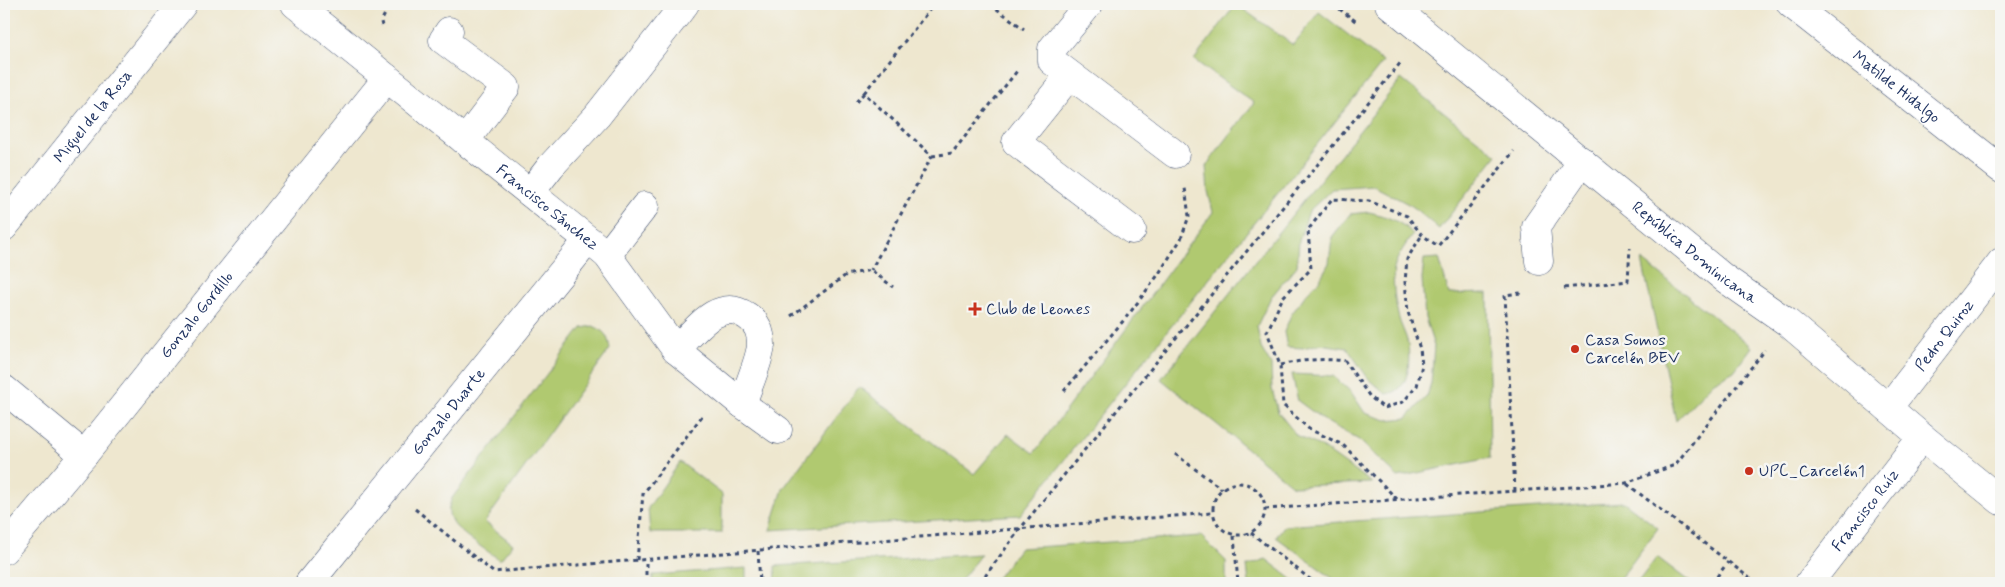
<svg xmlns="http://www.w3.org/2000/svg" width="2005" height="587" viewBox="0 0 2005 587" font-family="Mynerve,sans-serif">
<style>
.green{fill:#b0c96f;stroke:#667c66}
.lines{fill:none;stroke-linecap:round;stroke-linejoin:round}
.minor-casing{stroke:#3b4b6f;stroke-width:29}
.path{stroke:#3b4b6f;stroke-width:3;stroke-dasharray:4 4;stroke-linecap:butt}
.minor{stroke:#fff;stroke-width:28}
.poi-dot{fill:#c8321e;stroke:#f6f6f2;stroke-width:2}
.labels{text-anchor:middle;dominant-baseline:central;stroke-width:5;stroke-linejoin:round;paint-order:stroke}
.street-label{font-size:16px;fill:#1b2f5e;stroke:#f6f6f2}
.poi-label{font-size:16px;fill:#1b2f5e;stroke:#f6f6f2;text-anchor:start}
</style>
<rect width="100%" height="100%" fill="#f6f6f2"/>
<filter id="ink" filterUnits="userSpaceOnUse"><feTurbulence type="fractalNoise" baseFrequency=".02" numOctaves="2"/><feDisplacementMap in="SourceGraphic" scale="10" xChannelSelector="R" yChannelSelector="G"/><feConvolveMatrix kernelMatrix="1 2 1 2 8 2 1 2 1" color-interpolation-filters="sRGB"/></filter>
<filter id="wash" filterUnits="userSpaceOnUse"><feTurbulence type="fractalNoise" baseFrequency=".0096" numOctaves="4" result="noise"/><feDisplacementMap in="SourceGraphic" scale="20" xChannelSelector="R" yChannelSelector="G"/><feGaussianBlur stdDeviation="1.12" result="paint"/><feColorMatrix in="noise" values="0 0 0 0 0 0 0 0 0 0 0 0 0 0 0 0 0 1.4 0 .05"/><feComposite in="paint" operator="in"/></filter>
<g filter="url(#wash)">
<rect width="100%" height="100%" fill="#eee7cf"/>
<path class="green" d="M1236,4L1293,45L1319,12L1383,62L1020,515L770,530L783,489L859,387L974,474L1008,434L1034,453L1213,212L1208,191L1206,166L1254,103L1194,60Z
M1401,79L1497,155L1439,229L1412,206L1374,186L1332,189L1309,211L1299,241L1297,266L1271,297L1257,326L1261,348L1271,365L1272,389L1278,412L1297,436L1320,446L1372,483L1293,486L1161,379Z
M1369,212C1386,216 1401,221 1413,234C1406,244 1397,256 1394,268C1392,282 1395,301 1398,315C1400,325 1406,334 1408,344C1410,363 1410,392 1386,394L1368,378L1347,348L1320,344L1303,348L1287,347L1284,332L1291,315L1306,294L1319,281L1329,263L1332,237L1350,214Z
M1439,258L1449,294L1488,293L1490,458L1398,477L1359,440L1325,421L1298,401L1292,374L1333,376L1351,392L1365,413L1387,420L1407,418L1427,396L1431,384L1434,346L1425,318L1422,279L1424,259Z
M1642,260L1752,347L1734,371L1714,382L1676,421Z
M593,326C605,331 608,336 610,349L485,522L513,544L500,560C488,551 453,530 450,517C447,509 450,504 452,498L582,328Z
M680,462L722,494V533H650L648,508Z
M1624,502L1658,528L1617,583H1339L1276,537L1284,526Z
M1201,536L1226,561V583H993L1020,548Z
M981,554L959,583H776L775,566Z
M1657,557L1691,583H1637Z
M1266,559L1297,583H1249L1247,566Z
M746,568V583H652L653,575Z"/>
</g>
<g filter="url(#ink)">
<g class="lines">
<defs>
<g id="minor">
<path id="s1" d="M295,4L607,255L676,350L742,404L778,430"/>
<path d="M1089,4L1052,49V61L1175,154"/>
<path id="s2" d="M1389,4L1724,278L1787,322L1922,437L2001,501"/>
<path id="s3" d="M1791,4L2001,169"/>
<path d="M449,31L443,40L506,87L465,141"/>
<path d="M1069,76L1016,142L1132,230"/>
<path d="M530,193L551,166L597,116L685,4"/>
<path id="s4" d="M4,227L183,4"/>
<path d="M607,255L645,206"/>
<path d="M1539,261L1536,227L1582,161"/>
<path d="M676,350C695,331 718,296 747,316C758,323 761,333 761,345C760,360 747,389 742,404"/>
<path d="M4,389L84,455"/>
<path id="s5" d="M1888,408L2001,262"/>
<path id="s6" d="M4,550L84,455L387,78"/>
<path id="s7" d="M309,583L588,240"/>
<path id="s8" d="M1809,583L1922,437"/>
</g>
</defs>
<use href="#minor" class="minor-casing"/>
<path class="path" d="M990,4L1024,29
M1333,4L1358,23
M382,26L381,22L390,4
M864,93L934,4
M856,102L864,93L932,156L871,270
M932,156L952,153L1017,71
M1564,288L1628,281L1630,248
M791,316L846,275L871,270L893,287
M1280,365C1302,360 1323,358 1345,361L1370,397L1384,408L1403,402L1417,386L1422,365L1420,349L1408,312L1405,282L1407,259L1422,235
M1064,391L1129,314L1158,275L1181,239L1189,216L1185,188
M1175,454L1222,489
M1213 509a26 26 0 1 1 52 0a26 26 0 1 1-52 0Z
M1627,484L1756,583
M1515,491L1505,295L1521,293
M1397,499L1343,445L1309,429L1283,405L1280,365L1267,332L1283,297L1311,269L1308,230L1332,199L1369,201L1407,216L1422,235L1438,246L1514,151
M415,509L493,572L1211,513
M1265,509L1626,483L1675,465L1765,350
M1251,533L1315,583
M1234,536L1238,583
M758,551L760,583
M637,560L643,494L702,416
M646,583V560
M980,583L1020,529L1402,61
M1712,583L1728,562"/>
<use href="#minor" class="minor"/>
</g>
</g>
<g class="poi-dot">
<path d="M972.5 301.5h5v5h5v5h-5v5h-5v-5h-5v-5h5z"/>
<circle cx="1575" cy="349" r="5"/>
<circle cx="1749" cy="471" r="5"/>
</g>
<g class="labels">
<g class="street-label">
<text stroke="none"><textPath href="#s3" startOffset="134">Matilde Hidalgo</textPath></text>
<text stroke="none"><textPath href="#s4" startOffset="142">Miguel de la Rosa</textPath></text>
<text stroke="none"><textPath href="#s1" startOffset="324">Francisco Sánchez</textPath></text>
<text stroke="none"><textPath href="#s2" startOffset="394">República Dominicana</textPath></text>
<text stroke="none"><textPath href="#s6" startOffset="304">Gonzalo Gordillo</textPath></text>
<text stroke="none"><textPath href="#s5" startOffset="92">Pedro Quiroz</textPath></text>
<text stroke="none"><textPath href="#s7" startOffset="221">Gonzalo Duarte</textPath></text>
<text stroke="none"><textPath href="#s8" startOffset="92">Francisco Ruíz</textPath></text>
</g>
<g class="poi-label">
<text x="986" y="309">Club de Leones</text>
<text x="1585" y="340">Casa Somos<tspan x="1585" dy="18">Carcelén BEV</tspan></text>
<text x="1759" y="471">UPC_Carcelén1</text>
</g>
</g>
<rect width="2005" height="587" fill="none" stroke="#f6f6f2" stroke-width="20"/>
</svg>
